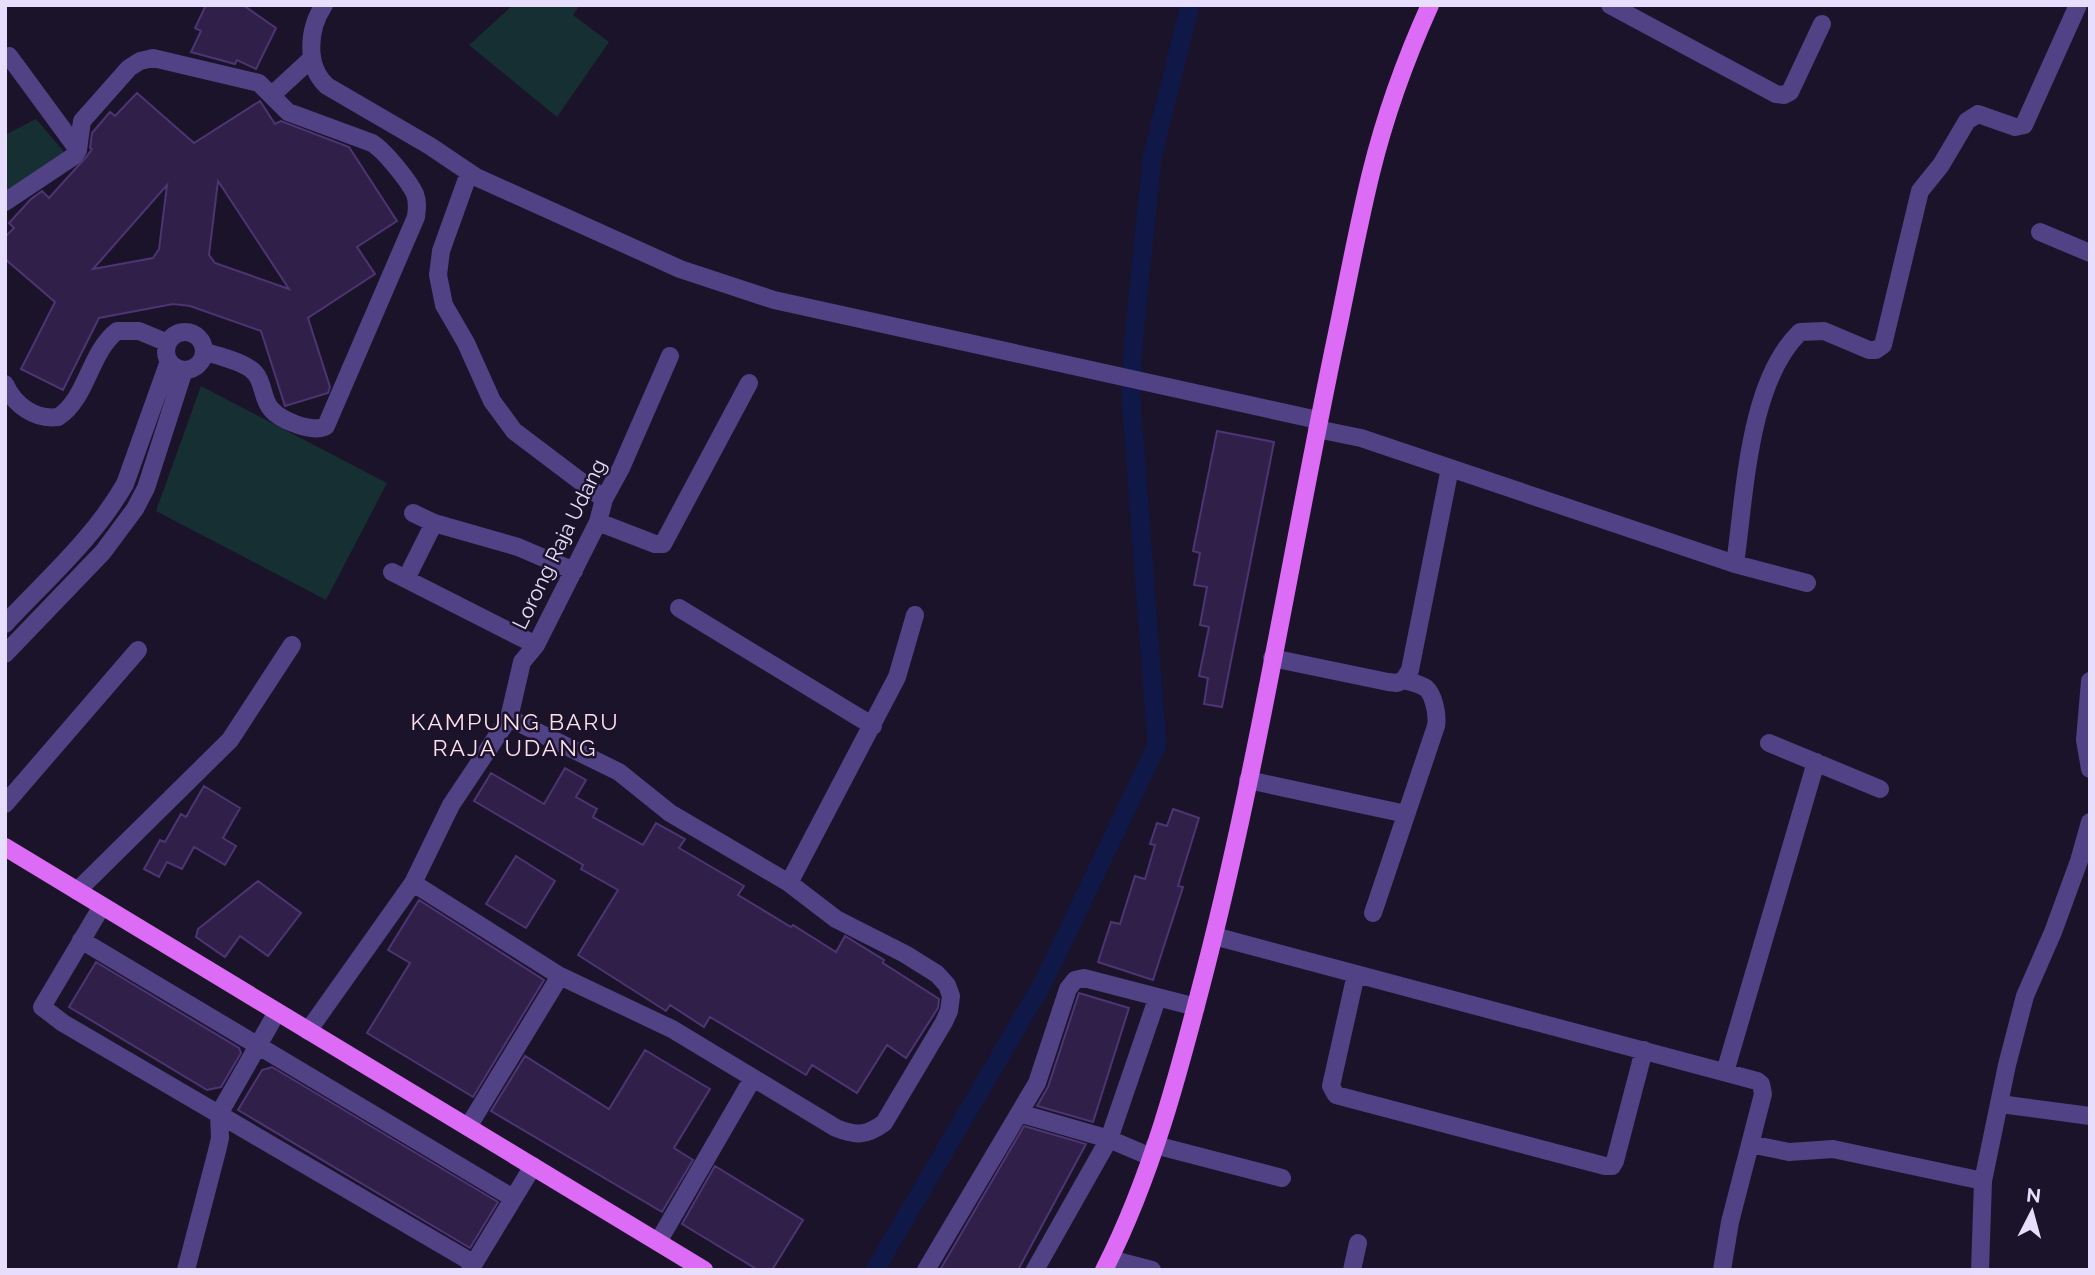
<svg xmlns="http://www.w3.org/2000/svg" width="2095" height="1275" viewBox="0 0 2095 1275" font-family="Raleway,sans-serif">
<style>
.green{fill:#162f33}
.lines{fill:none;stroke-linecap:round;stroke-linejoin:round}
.canal{stroke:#0f1846;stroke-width:19}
.building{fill:#302049;stroke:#4d3473;stroke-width:2;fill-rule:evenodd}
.minor{stroke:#514185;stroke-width:18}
.major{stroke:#dc6cf5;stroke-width:18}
.labels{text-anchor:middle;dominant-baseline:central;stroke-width:5;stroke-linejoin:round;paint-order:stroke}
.street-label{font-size:21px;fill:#e7ddfd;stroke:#1b1329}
.neighbourhood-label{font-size:23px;letter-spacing:2px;fill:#fddfec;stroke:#1b1329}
</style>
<rect width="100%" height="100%" fill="#1b1329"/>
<path class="green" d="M513,5H580L573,15L609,42L557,117L469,45Z
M36,119L66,154L5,191V135Z
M201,386L387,483L326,600L156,511Z"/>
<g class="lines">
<path class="canal" d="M875,1270L1044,981L1157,745L1131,399L1133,346L1152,158L1190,5"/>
</g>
<path class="building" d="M206,5H243L276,28L256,69L237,60L235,64L191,52L201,31L195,28Z
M137,93L194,143L260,101L275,124L281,121L349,147L397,221L357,247L375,274L308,318L330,387L328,393L285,406L261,331L190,306L173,304L99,318L63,390L21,369L55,302L5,259V237L14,228L9,223L31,199L42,191L49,198L87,156L92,149L90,148L92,133L110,112L115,116ZM218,181L289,289L215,263L209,255ZM167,185L159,249L153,258L93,269Z
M1217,431L1274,442L1222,707L1204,704L1208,678L1199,676L1209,627L1200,625L1207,587L1194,585L1200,553L1193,551Z
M565,768L586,780L576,797L597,809L593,817L643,845L656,823L685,839L679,848L744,886L738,895L791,927L793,925L836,952L845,936L884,960L883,963L939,999L938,1008L906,1058L887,1045L857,1093L812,1065L806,1075L710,1017L704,1027L670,1005L666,1011L578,955L618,890L581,869L583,865L474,801L491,773L544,804Z
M204,786L240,808L223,838L236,846L225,865L194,847L182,869L167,862L159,877L144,869L160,840L165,842L181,814L186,817Z
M1173,809L1199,818L1178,886L1183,887L1153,980L1098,962L1111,922L1120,924L1135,876L1145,879L1155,845L1150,844L1157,823L1167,826Z
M516,856L555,881L526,928L486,904Z
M258,881L301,913L268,956L240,936L225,957L196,937L198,929Z
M419,900L544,980L473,1097L367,1033L410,963L388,950Z
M96,962L239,1048L241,1053L221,1087L207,1090L69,1007Z
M1079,993L1129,1008L1093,1122L1037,1106L1048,1087Z
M645,1050L710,1089L674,1148L693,1160L662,1212L491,1111L525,1056L609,1109Z
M272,1067L498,1202L470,1248L238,1110L262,1070Z
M1024,1126L1086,1144L1018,1270H940Z
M715,1166L803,1220L772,1270H758L682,1224Z"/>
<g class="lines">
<path class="minor" d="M324,5C308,29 305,66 327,86L430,146L476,177L680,269L774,300L1318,420
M1610,5L1776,94L1784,95L1790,92L1822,24
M9,56L78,150
M272,95L311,59
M469,173L441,251L438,275L444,305L466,343L492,401L514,431L604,499
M5,202L74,156L78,150L82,121L129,68L140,61L153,58L259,83L288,112L372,143C384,150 409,181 415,194C418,202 417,209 416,217L326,426C313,434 280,420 271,409C262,399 264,383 255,373C244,361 219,357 204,351
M2040,232L2090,253
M166 351a19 19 0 1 1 38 0a19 19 0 1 1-38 0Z
M5,384C14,405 35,420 58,417C87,399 89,353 117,331H139L168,343
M1317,429L1361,438L1735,564L1807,583
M413,513L434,523L518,547L574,571
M598,522L655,544H663L749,383
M1735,564C1745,495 1748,382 1800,332L1824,331L1869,350H1876L1883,345L1920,191L1941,165L1967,121L1978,114L2015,127L2024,125L2078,5
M392,572L536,645
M406,579L434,523
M679,608L873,726
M5,624C47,579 95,537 125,484L169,361
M5,654L103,552L135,509L146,488L184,370
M1272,658L1388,682L1397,683L1404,680C1411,682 1420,684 1426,688C1434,695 1438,716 1436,726L1373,913
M1404,680L1410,670L1450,468
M2090,681L2085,740L2090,769
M1769,743L1880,789
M1248,780L1406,814
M5,804L138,650
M413,883L560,976L672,1029L836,1128C856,1136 866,1136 884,1123L944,1022L949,1011L951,996L947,985L937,974L905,954L836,919L789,883L670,813L619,772L509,718
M789,883L897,677L915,615
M77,891L230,740L292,645
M102,906L42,1007L63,1023L473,1263
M1214,936L1757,1081L1761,1084L1763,1094L1730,1222L1722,1270
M81,940L513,1198
M1356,974L1331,1086L1336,1095L1605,1166H1612L1615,1161L1644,1050
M308,1031L413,883L451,805L509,718L522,662L536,645L598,522L604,499L621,468L670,356
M1725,1072L1816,762
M2000,1104L2090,1116
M1019,1113L1109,1139L1035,1270
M468,1127L560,976
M1750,1144L1789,1152L1833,1149L1983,1181
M1155,1145L1282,1178
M1151,1157L1109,1139L1157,999
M658,1242L753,1078
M1110,1259L1152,1270
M186,1270L217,1151L220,1138L219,1114L277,1012
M470,1270L533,1166
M926,1270L1037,1083L1068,989L1075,980L1084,978L1196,1007
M1352,1270L1358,1243
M1980,1270L1983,1181L2007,1065L2025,996L2053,932L2079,861L2090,822"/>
<path class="major" d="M5,847L704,1270
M1104,1270C1152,1176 1179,1072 1205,971C1259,761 1292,546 1337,333C1348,280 1358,226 1371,173C1385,116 1406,58 1430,5"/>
</g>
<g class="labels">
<g class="street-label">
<text transform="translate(559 544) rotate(-64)">Lorong Raja Udang</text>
</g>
<g class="neighbourhood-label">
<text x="515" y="721">KAMPUNG BARU<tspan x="515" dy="26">RAJA UDANG</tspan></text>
</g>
</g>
<rect width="2095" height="1275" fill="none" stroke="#e7ddfd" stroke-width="14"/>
<g transform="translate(2032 1212) rotate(6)" stroke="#1b1329" stroke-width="5" paint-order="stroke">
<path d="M0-5L12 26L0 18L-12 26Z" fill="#e7ddfd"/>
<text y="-10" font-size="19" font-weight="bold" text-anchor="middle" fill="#e7ddfd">N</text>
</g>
</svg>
